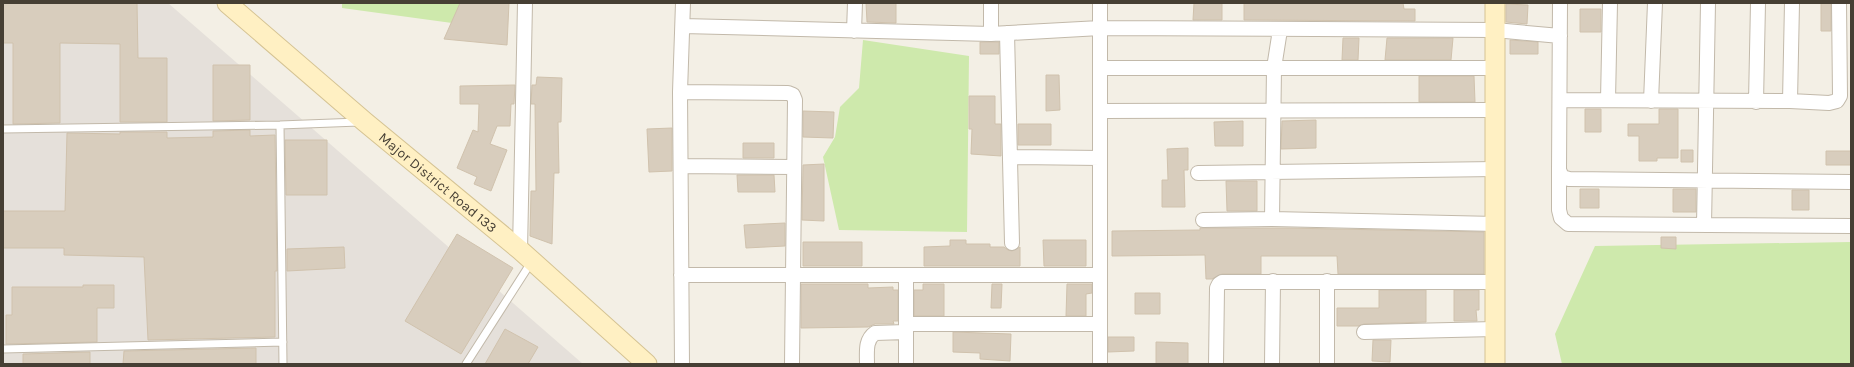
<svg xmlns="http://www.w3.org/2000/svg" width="1854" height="367" viewBox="0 0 1854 367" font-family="Karla,sans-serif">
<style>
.industrial{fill:#e5e0da}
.green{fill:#cee9ac}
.building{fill:#d8cdbd;stroke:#d0c2ad}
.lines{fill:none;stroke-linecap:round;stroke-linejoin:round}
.lane-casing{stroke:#c2b9aa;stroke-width:9}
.street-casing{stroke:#c2b9aa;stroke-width:16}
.secondary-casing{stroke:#d5c393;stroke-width:21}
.lane{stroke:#fff;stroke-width:7}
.street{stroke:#fff;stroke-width:14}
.secondary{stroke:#fff0c3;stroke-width:19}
.labels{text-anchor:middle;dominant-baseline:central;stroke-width:3;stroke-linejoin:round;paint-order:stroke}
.street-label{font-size:14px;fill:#463f34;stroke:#fff}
</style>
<rect width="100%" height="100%" fill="#f3efe5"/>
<path class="industrial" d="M3,3H168L583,364H3Z"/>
<path class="green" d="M342,3H461L452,23L342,8Z
M863,40L969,56L967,232L839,230L823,157L835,137L840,107L859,88Z
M1851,242V364H1562L1555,334L1595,246Z"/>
<path class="building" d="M3,3H137L138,58H167V122H120V44L60,43V123L13,124V43H3Z
M460,3H509L507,45L444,39Z
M866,3H896V23L867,22Z
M1194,3H1222V20H1193Z
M1244,3H1403L1404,9H1415V21L1244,20Z
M1821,3H1831V31H1821Z
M1506,4L1528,5L1527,24L1506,22Z
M1580,9H1601V32H1580Z
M1343,38H1359L1358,60H1342Z
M1387,38H1453L1451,60H1385Z
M1510,40L1538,42V54H1510Z
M980,42H999V54H980Z
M213,65H250V120L213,121Z
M1046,75H1059L1060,110L1046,111Z
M1419,76H1474L1475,102H1419Z
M537,77L562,78L561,122H558L559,173H554L552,244L530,236L531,191H536L535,104H531L532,85H536Z
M515,85L514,104H511L510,126H497L490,144L507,150L491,191L474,184L477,177L457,168L473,130L478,132L479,104H460V86Z
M969,96H995V124H1001V156L971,154L972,129H969Z
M1585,109H1601V132H1585Z
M1659,109H1678V158H1657V161H1639V136H1628V124H1659Z
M803,111L834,112L833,138L803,137Z
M1316,120V148L1281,149L1282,121Z
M1243,121V146H1215L1214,122Z
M1018,124H1051V145H1018Z
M672,128V171L649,172L647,129Z
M250,130V136L275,135L277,271H275V337L148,340L144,257L64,255V248H3V211H65L67,133L120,134V132H167V138L213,137V131Z
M285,140H327V195H286Z
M743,143H774V158H743Z
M1188,148V170H1184L1185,207H1162V180H1168L1167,149Z
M1681,150H1693V162H1681Z
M1826,151H1851V165H1826Z
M824,164V221L802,220L803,165Z
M737,175H774L775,192H738Z
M1226,181H1257V211H1227Z
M1580,189H1599V208H1580Z
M1673,189H1696V212H1673Z
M1792,190H1809V210H1792Z
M785,223V246L746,248L744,225Z
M1200,228H1287L1484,232V274H1338L1337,256H1261V274H1222L1212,279H1206L1205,255L1112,256V231L1200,230Z
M457,234L513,268L461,354L405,321Z
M1661,237H1676V249L1661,248Z
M950,240H966V244H990V247H1004L1008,250L1012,251L1020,247V266H924V247L950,246Z
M1043,240H1086V266H1044Z
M803,242H862V266H803Z
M344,247L345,268L287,271V249Z
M801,284H868V288L893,287V290H898V321H893L894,324H875L868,327L801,328Z
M923,284H944V316H914V290H923Z
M992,284H1002L1001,308H991Z
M1067,284H1092V293L1086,294V316H1066Z
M83,285H114V308H97V342L6,344V315H12V287H83Z
M1379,290H1426V322L1364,324L1358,326H1337V308H1379Z
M1454,290H1479V310H1476L1477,321H1454Z
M1135,293H1160V314H1135Z
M505,329L538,347L528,364H485Z
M953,332L1011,334L1010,361L980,359V353L953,352Z
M1108,337H1134V351L1108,352Z
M1373,340H1391L1390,362L1372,361Z
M1156,342L1188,343V364H1156Z
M256,348V364H123L124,351Z
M90,352V364H23V354Z"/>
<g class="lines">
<defs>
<path id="lane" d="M280,125L283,364
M3,129L280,125L359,122
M3,349L283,342
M466,364L532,261"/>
<path id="street" d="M991,3V34
M1560,3L1559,170L1562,177L1569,179L1851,182
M683,26L991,34L1100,28L1495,30L1560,36
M854,31L855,3
M1007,33L1012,243
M1100,68H1494
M680,92L788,93L793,95L795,100L792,364
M1560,100L1790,101L1829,103L1837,101L1840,96L1839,3
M1608,100L1610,3
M1651,101L1655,3
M1790,101L1792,3
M1756,102L1758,3
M1101,111L1495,110
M1010,157L1100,158
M681,166L794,167
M1559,170V210L1561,218L1568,224L1851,226
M1198,173L1496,169
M1272,219L1274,68L1280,30
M1203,220L1272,219L1496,224
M1704,225L1708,3
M520,250L525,3
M681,275H1100
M906,275V364
M1327,281V364
M906,324H1100
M1364,332L1495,329
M682,364L680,92L683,3
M867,364C867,352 865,340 875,333L906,332
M1100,364V3
M1216,364L1217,288L1219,284L1222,282H1495
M1272,364L1273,281"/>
<g id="secondary">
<path id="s1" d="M227,3L365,122L520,250L647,364"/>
<path d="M1495,364V3"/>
</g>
</defs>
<use href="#lane" class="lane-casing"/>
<use href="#street" class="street-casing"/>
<use href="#secondary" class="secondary-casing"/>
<use href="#lane" class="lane"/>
<use href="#street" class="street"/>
<use href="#secondary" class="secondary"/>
</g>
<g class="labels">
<g class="street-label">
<text stroke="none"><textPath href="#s1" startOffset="277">Major District Road 133</textPath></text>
</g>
</g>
<rect width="1854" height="367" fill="none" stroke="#463f34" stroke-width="8"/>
</svg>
